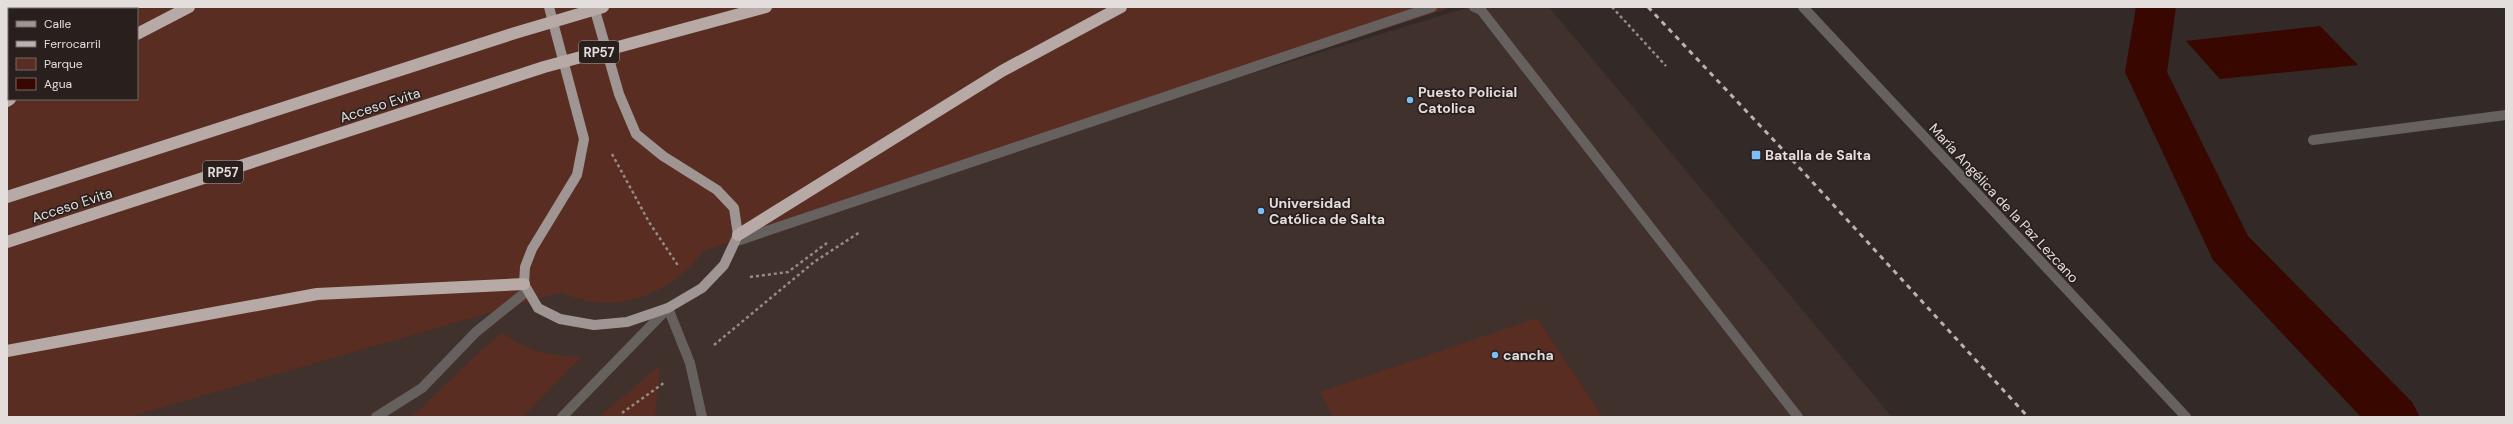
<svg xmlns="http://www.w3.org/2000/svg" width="2513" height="424" viewBox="0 0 2513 424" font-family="'DM Sans',sans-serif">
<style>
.built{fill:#41312c}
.green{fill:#592d21}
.water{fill:#380700}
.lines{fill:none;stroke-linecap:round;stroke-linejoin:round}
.canal{fill:#380700;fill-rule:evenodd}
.path{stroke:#948c8a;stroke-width:2.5;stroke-dasharray:3 3;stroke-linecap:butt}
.lane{stroke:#66615f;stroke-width:10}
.street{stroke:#66615f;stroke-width:10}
.primary{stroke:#9f9592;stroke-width:10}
.highway{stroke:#b6a9a6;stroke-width:12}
.rail{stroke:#bab3b1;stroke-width:3;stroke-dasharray:5 5;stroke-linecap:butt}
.poi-dot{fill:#7abff8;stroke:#291f1d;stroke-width:1.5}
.labels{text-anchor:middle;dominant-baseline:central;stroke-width:3.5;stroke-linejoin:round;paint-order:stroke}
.shield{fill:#291f1d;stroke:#aba4a2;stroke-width:1}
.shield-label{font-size:13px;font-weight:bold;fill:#e3dddb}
.poi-label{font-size:14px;font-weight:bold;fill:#e3dddb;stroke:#291f1d;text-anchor:start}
.street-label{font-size:14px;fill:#e3dddb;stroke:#291f1d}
</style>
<rect width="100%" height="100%" fill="#332926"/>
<path class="built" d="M1469,7H1549L1892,417H129Z"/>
<path class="green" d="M110,7H1452L703,251C672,296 610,317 561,292L129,417H7V58L9,57V99H137V9H106Z
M1537,318L1603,417H1333L1320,392Z
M502,333C533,353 545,355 581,357L523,417H410C443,391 469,358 502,333Z
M660,365L655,417H599Z"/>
<path class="water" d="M2320,26L2358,65L2220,79L2186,41Z"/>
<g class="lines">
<path class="canal" d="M2136,7H2176L2167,72L2248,236L2412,402L2420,417H2361L2213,260L2125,72Z"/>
<path class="path" d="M1612,7L1666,66
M612,154L649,222L679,267
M750,277L788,272L827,243
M714,345L814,262L860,232
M622,413L665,382"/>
<path class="lane" d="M1803,7L2186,417
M668,308L690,363L702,417"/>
<path class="street" d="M1474,7L1481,10L1798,417
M2313,140L2506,115
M737,241L1432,7
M376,417L422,388L476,332L527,291
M562,417L668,308"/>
<path class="primary" d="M549,7L584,139L577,175L532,249L525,267L524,284L538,308L560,319L594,325L627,322L668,308L702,288L724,265L738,235L734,208L717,190L663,156L636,134L619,94L594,7"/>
<path class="highway" d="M137,34L189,7
M7,101L10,99
M7,197L515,33L603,7
M738,235L1002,71L1121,7
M7,242L544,67L766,7
M7,351L317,294L524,284"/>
<path class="rail" d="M1648,7L1784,151L2028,417"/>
</g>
<g class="poi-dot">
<circle cx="1410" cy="100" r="4"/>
<rect x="1751" y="150" width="10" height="10" rx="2"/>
<circle cx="1261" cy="211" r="4"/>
<circle cx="1495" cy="355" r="4"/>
</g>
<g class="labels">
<g class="shield">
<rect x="579" y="41" width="40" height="22" rx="3"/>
<rect x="203" y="161" width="40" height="22" rx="3"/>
</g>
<g class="shield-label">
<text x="599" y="52">RP57</text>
<text x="223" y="172">RP57</text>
</g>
<g class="poi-label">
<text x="1418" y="92">Puesto Policial<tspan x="1418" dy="16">Catolica</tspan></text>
<text x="1765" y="155">Batalla de Salta</text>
<text x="1269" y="203">Universidad<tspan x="1269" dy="16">Católica de Salta</tspan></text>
<text x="1503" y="355">cancha</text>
</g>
<g class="street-label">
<text transform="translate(380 105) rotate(-18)">Acceso Evita</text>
<text transform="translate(2004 203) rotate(47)">María Angélica de la Paz Lezcano</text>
<text transform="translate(72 205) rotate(-18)">Acceso Evita</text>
</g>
</g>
<rect width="2513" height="424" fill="none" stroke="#e3dddb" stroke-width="16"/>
<rect x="8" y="8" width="130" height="92" fill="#291f1d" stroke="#736b69"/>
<rect x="16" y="21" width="20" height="6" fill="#9f9592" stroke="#736b69"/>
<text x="44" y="28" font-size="12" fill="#e3dddb">Calle</text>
<rect x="16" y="41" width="20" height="6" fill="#bab3b1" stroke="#736b69"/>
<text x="44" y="48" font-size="12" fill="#e3dddb">Ferrocarril</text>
<rect x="16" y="58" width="20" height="12" fill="#592d21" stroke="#736b69"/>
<text x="44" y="68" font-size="12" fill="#e3dddb">Parque</text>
<rect x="16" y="78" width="20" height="12" fill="#380700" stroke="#736b69"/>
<text x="44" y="88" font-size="12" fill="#e3dddb">Agua</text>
</svg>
